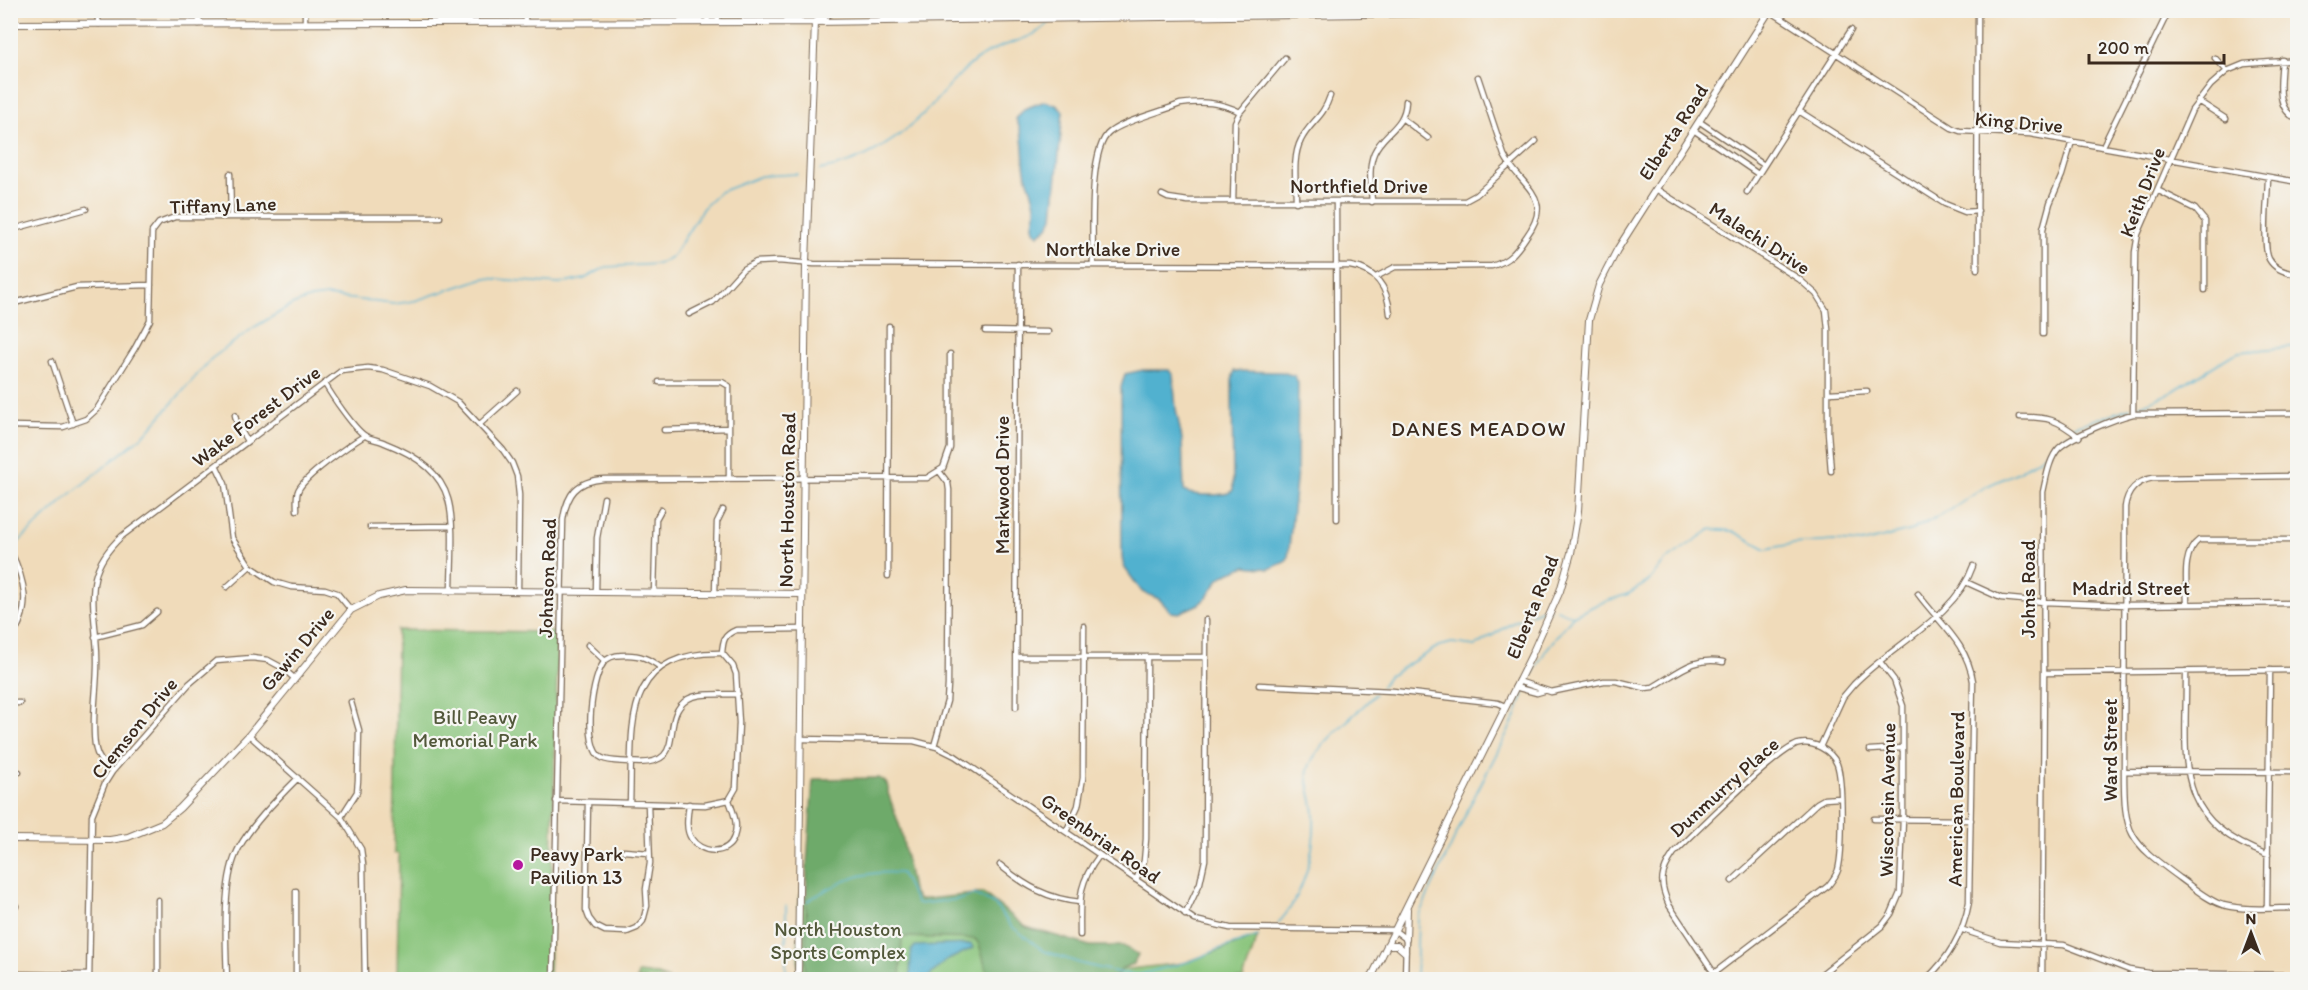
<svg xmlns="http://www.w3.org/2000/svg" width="2308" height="990" viewBox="0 0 2308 990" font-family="Itim,sans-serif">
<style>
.green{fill:#88c47a;stroke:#62774c;stroke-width:1.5}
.forest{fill:#6eaa6a;stroke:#546a44;stroke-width:1.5}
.water{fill:#51b1cf;stroke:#466e76;stroke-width:1.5}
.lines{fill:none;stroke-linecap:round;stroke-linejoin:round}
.stream{stroke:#51b1cf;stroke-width:1.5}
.minor-casing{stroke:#7a6855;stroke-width:7}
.tertiary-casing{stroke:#7a6855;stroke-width:8}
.minor{stroke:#fff;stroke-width:4.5}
.tertiary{stroke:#fff;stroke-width:6}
.poi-dot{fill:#b5179e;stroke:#f6f6f2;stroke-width:2}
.labels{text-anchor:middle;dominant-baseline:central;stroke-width:4.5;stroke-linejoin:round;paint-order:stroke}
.street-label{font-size:20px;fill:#3b2a1e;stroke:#f6f6f2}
.park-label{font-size:20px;fill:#52583a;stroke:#f6f6f2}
.poi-label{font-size:20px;fill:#3b2a1e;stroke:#f6f6f2;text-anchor:start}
.neighbourhood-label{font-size:21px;letter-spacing:1.5px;fill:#3b2a1e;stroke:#f6f6f2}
</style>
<rect width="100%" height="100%" fill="#f6f6f2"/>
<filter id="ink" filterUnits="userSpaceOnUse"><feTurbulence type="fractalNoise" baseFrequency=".0167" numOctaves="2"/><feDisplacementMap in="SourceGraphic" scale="12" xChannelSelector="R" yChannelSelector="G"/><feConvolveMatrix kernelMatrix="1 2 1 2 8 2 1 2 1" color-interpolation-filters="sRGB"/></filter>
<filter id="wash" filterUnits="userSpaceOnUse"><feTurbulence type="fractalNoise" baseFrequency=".008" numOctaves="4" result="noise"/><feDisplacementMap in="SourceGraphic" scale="24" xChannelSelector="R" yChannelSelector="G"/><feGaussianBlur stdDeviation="1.35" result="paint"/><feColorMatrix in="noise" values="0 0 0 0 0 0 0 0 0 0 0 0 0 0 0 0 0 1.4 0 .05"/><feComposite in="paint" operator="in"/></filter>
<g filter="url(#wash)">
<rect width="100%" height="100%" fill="#f0dbba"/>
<path class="green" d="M397,630L558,632L549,979H397L399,854L394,853Z
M799,895L900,910L1111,971L1184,963L1258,936L1243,979L798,980Z
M638,973L657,975L669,979H637Z"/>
<path class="forest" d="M879,778C886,782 889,784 888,793L901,830L912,890L918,900L983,893L1026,927L1090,946H1123L1138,954L1134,964L1123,968L1114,979H1055L1039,974L999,976L987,971L979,944L975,939L902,937L900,979H805L807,864L813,779Z"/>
<path class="water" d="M1045,101L1056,105L1063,111L1053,217L1048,227L1038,235C1028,226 1036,219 1035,208C1035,196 1028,184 1025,171C1022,153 1025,137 1016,119L1024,109Z
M1143,370H1169L1173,374L1176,409L1182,439L1184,491C1192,496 1227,497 1233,490L1232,381L1234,371L1282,372L1295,376L1298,383L1297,471L1288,558L1285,562L1269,569L1246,566L1226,574L1219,579L1207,597L1199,604L1179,613L1171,612L1159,599L1142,592L1124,567L1122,557L1121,387L1125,374Z
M971,944L973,948L946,961L926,979H910L911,951L915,946Z"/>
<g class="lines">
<path class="stream" d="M820,170C865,162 899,140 930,107C946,90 962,69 982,56C1004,41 1036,41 1051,20
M2137,407L2170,393L2230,356L2239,352L2298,346
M2073,427L2130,408
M13,547L67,497L145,434L211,359L253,328L292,305L311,298L327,296L394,304L414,301L484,278L559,284L584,279L606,267L658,264L673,256L703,208L720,192L761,176L797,174
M1557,610L1572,615
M1530,678L1546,650L1573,616L1598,604L1628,594L1648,582L1665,561L1711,529L1733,531L1766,549L1792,544L1834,541L1862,543L1912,530L1949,511L1985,487L2018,472L2041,457L2068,433
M1381,687L1389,676L1439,646L1452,643L1475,646L1514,622L1540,610L1550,609
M807,901C841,881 861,870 901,873L917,904L962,899L974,894L995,905L1011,926L1044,951L1082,964L1121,973L1138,975L1191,961L1219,949L1258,936
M1278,923C1303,898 1316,850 1314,815C1314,802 1305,781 1308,770C1315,744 1357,715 1375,694
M786,942V906
M780,980L786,976V946
M1416,980L1418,917L1470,805L1516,716L1524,693"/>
</g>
</g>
<g filter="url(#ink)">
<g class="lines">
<defs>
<path id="minor" d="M96,10L99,24
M199,10V24
M305,10V24
M1770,11L1952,128L1960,131L2030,134L2298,182
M2041,13V10
M707,22L709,10
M718,22V10
M525,23V10
M2215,58L2227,71
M2282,60C2281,79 2274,111 2298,119
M2198,101L2226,119
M1799,111L1945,204L1965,212L1978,211
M1403,119L1428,138
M1700,122L1764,165
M1695,131L1758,174
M2103,146L2169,10
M230,174L231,217
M2268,177C2268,194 2262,246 2269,259C2275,270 2286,273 2298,274
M1656,189L1799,279L1816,294L1826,310L1828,329V432L1831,471
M2157,190L2195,209L2205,221V290
M1747,192L1851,30
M1162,195L1168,198L1188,201H1465L1476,195L1536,141
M1233,201L1235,122L1240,112L1285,58
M1296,202C1296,183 1292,157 1301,140C1310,122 1323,118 1330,96
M1336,202L1337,519
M1372,202C1371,187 1368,167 1374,153C1383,132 1405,128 1406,101
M10,230L86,209
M1093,264C1093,237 1088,147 1110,132C1126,120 1161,112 1180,104C1202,101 1221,102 1240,112
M1977,269L1978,10
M1376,277L1395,267L1492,266C1509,261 1516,252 1526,237C1556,196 1521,188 1504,155L1478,77
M10,304L77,287L151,285
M689,314L713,302L743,269L756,262L778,261L814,264L1350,266C1377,270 1388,288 1390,314
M985,331L1048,332
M2043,334V229L2050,203L2062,175L2072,141
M52,361L73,424
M659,382H722L729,386V479
M325,384C332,396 353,427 364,435C369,439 379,440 385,443C411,453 440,470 448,499C455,523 451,565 451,591
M1829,393L1867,391
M2133,414L2135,252L2138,234L2192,110L2211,85L2227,71L2244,64L2298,60
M235,415L237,424L247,441
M2020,417C2048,417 2057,419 2079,437
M480,424L517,391
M10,426L63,427L86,419L97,409L135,348L150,320L152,232L159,223L175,217H440
M664,430L729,428
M217,467L225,484L232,538L250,566L274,582L291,587L325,589L337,593L351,610
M2298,476L2153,478C2137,481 2127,491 2125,507L2124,771C2124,835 2128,840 2180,878C2193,887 2207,900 2223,905C2246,911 2274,908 2298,908
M297,510C297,504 296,496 298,491C303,477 351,444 364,436
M370,527L451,526
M10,550C25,580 33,610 10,638
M888,576L889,326
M1968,583L2001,598L2044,602L2126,605L2298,603
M227,587L250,566
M596,592L597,538L604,498
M654,593L656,519L661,510
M715,593L717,522L723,510
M1918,594C1940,624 1967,643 1973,681L1969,902C1964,932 1948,960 1925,980
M2187,604C2187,584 2181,553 2199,540H2298
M95,637L142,625L157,612
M588,645L605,661
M1017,657H1206
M660,667C649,659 641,655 627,655C619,655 613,655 606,660C591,673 582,750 602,758C609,762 621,761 629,762C693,769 656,719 688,699C700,692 723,695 738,694
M2186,671C2187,759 2169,819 2268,855
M2044,673L2298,670
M1518,681L1551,692L1604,681H1616L1645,688L1653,687C1678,673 1693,656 1723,662
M1259,685L1393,691L1498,703L1505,706
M1515,687L1537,693L1544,691
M10,703H20
M1016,707L1018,264
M249,735L341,817L361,849L363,864L365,980
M801,739L914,741L937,747L955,756L1195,920L1230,928L1394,930L1406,939L1405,980
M934,746L947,701L948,685L949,490L948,483L939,471
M1820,747L1843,697L1854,684C1890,646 1956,617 1973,566
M1870,750L1903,748
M2124,771L2298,772
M10,772H19
M112,772C103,764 97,758 95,745C91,716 98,687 97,657C97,633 90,602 95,578C99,561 109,548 122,536L341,371L368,368L383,370L430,386L458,402L503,450L512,463L517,476L519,495L518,591
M556,801L705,805L729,800L736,788L739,723L736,674L733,666L722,653C723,640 724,635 736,630L803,629
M588,802L586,910L589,918L595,926L605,931L627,932L637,928L643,921L647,906L646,889L650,863L648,804
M630,803C633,729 619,651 722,653
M689,804C688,814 685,829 691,838C700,853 727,857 734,837C739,824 733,812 729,800
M341,817L357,792L358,780L359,730L351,702
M1874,819L1971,820
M1066,832L1078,806L1083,778L1084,626
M624,851L649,853
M1000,865C1025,886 1048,899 1080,902
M1136,880L1144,861L1146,839L1147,658
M1732,881L1817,803L1824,799L1840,798
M296,891V980
M10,906H16
M2267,908L2270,670
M1185,915L1200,883L1205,860L1206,620
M1963,930L2000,942L2064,945L2129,970L2148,973L2298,975
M1080,935C1080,900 1077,885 1099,856
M10,974L89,975
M1659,979V980
M89,980L92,815L105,783L112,772L189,684L216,661L252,658L268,660L281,667L294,678
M158,980V900
M227,980C226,945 222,885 236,854C246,830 279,797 298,778
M553,980L563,520C567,494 576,481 604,479L927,478L943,468L950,448V354
M1706,980L1714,973L1828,886C1832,881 1836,876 1838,870C1843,852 1843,780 1837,764C1831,750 1813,741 1799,744C1778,748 1694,834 1674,853C1660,873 1659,883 1669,905L1714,973
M1814,980L1882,926L1891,914L1900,893L1903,819V706L1894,680L1880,662
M2042,980L2044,673L2043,492C2046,479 2049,458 2059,448C2072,436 2116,418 2133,414L2298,413"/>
<path id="tertiary" d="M10,24L815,22L1637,10
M10,839L110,840L128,837L162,823L180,808L249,735L351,610L379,596L406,590L802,594
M1406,939L1407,909
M1387,945H1397L1405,952
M798,980L806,263L815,22L836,10
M1370,980L1532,654L1560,591L1571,553L1578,511L1589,320L1599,285L1617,250L1770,10"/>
</defs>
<use href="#minor" class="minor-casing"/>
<use href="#tertiary" class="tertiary-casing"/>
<use href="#minor" class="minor"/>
<use href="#tertiary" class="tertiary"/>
</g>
</g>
<circle class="poi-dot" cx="518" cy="865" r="6"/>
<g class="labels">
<g class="street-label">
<text transform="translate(2019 122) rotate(5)">King Drive</text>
<text transform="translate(1673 132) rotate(-57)">Elberta Road</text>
<text x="1359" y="186">Northfield Drive</text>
<text transform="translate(2142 192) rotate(-69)">Keith Drive</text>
<text transform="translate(223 205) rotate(-2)">Tiffany Lane</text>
<text transform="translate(1760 238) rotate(33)">Malachi Drive</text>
<text x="1113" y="249">Northlake Drive</text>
<text transform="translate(256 416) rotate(-37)">Wake Forest Drive</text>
<text transform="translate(1002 485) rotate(-90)">Markwood Drive</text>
<text transform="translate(787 500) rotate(-89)">North Houston Road</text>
<text transform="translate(547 578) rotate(-88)">Johnson Road</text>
<text x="2131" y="588">Madrid Street</text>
<text transform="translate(2028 589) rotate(-90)">Johns Road</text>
<text transform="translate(1532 607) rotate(-68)">Elberta Road</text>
<text transform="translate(297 649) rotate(-50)">Gawin Drive</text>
<text transform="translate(134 728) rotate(-51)">Clemson Drive</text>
<text transform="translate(2110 750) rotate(-90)">Ward Street</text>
<text transform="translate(1724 787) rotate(-42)">Dunmurry Place</text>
<text transform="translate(1956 799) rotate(-89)">American Boulevard</text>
<text transform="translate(1887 800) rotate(-89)">Wisconsin Avenue</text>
<text transform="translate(1101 838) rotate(35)">Greenbriar Road</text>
</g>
<g class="park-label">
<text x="475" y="717">Bill Peavy<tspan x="475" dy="23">Memorial Park</tspan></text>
<text x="838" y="929">North Houston<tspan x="838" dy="23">Sports Complex</tspan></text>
</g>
<g class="poi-label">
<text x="530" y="854">Peavy Park<tspan x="530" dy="23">Pavilion 13</tspan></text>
</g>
<g class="neighbourhood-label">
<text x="1479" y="428">DANES MEADOW</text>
</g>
</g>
<rect width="2308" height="990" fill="none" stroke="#f6f6f2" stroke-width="36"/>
<g transform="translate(2251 933)" stroke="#f6f6f2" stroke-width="4.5" paint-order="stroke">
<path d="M0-4.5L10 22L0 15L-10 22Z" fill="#3b2a1e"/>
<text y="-9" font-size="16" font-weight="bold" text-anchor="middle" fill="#3b2a1e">N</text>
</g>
<path d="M2089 54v9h135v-9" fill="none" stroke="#3b2a1e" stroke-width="3"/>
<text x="2098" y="54" font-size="18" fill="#3b2a1e" stroke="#f6f6f2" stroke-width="4.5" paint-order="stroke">200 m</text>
</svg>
